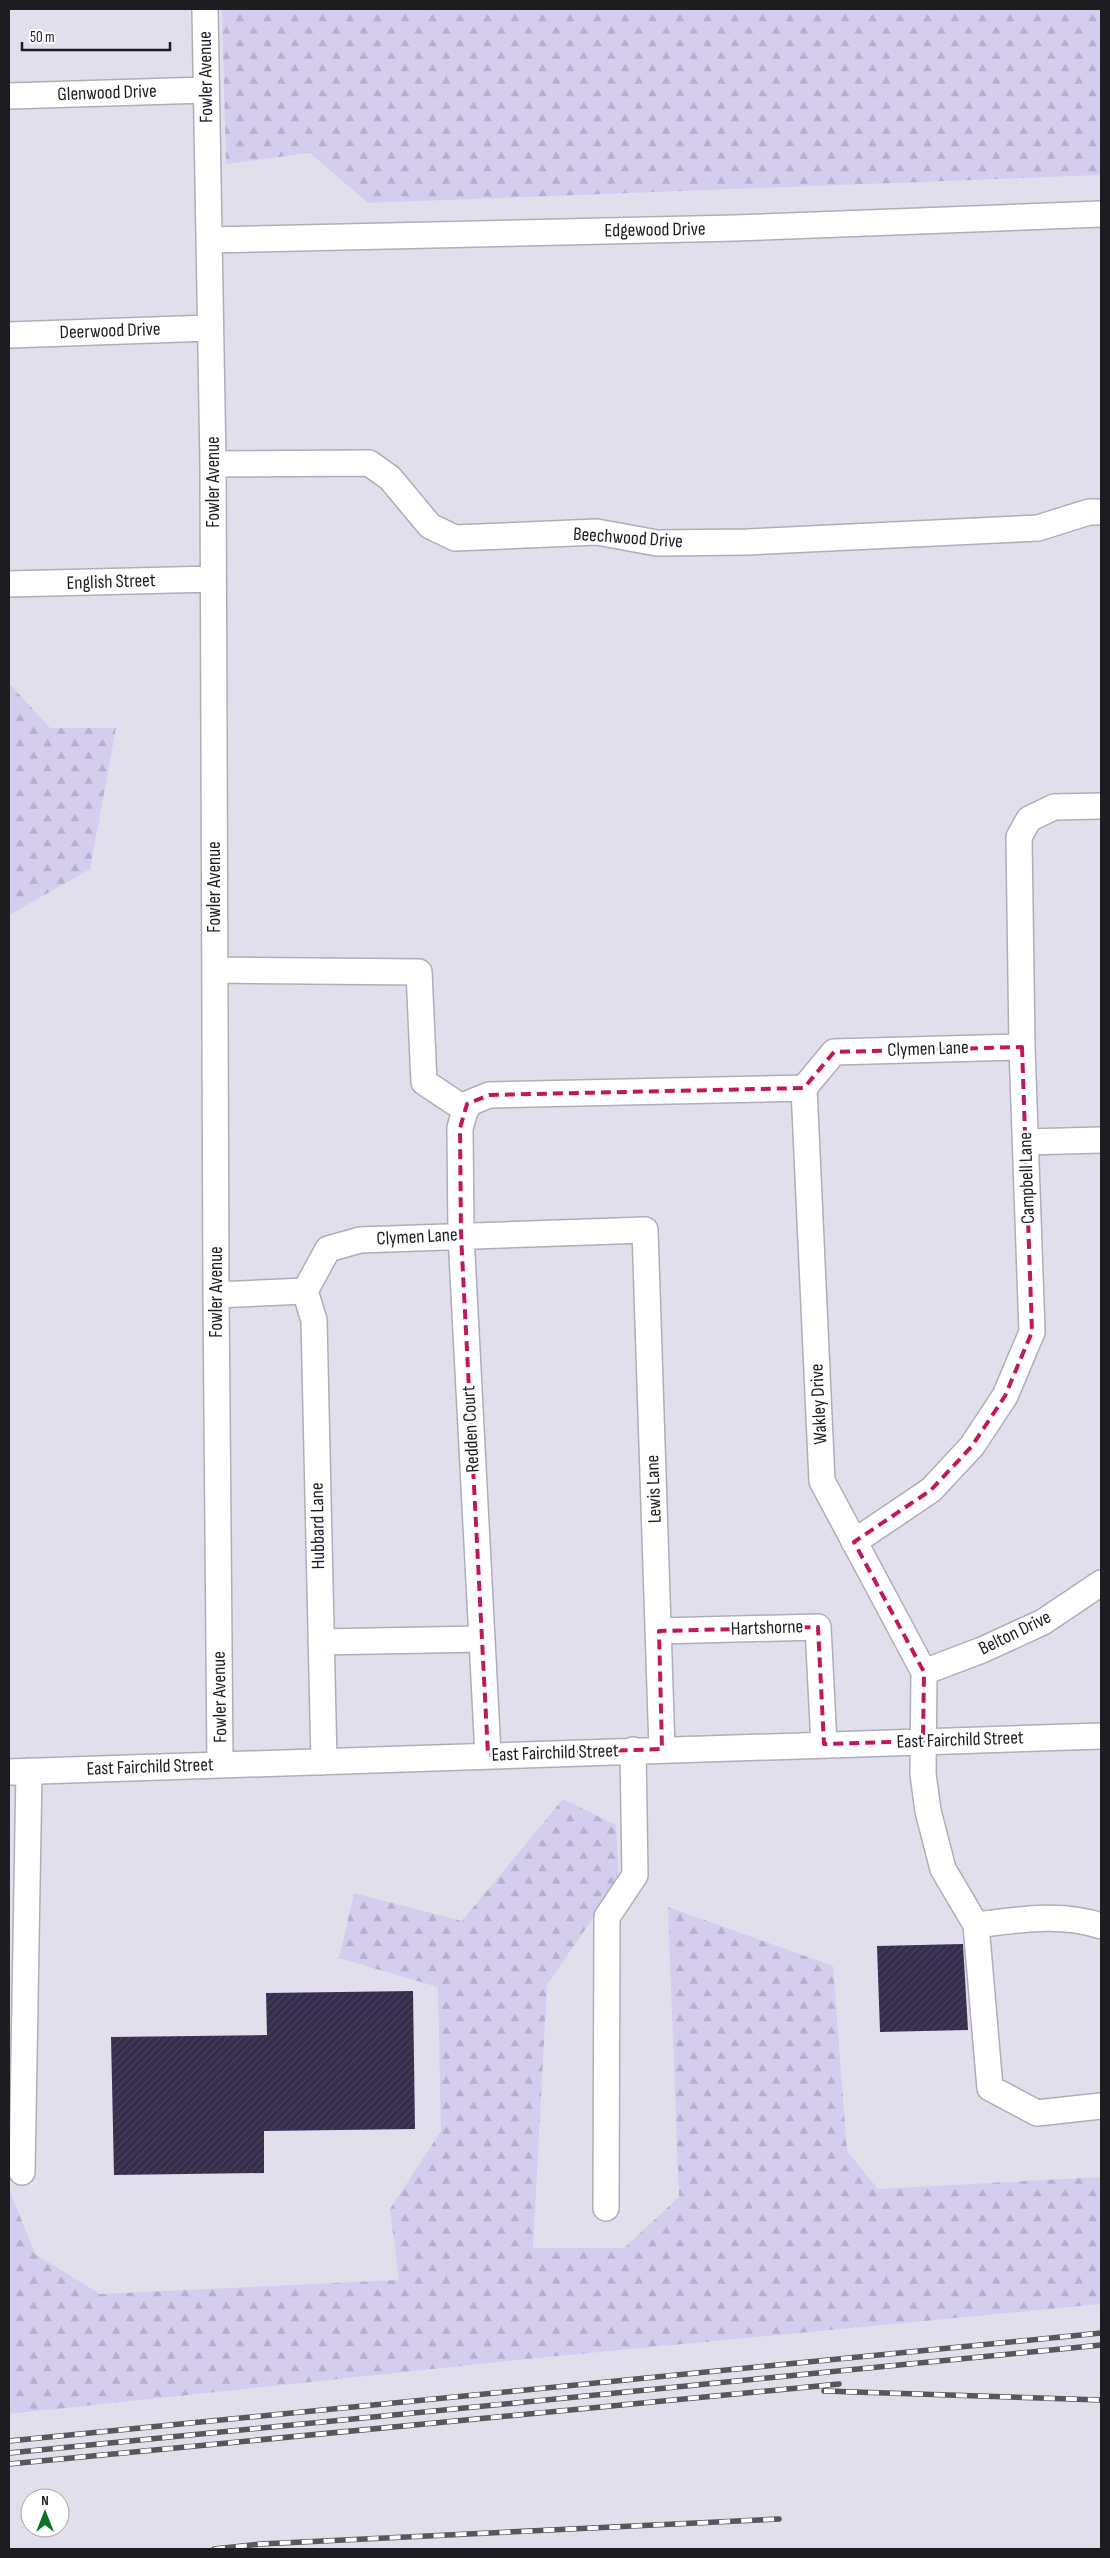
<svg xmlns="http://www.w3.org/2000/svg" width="1110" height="2558" viewBox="0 0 1110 2558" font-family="'Sofia Sans Condensed',sans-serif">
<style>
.forest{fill:url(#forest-firs)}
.building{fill:url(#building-hatch)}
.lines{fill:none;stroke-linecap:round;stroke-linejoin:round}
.minor-casing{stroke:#b0adba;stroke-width:28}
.minor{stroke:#fff;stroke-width:25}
.rail-casing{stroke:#57565d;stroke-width:5.5}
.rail{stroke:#fff;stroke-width:4;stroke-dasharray:11;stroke-linecap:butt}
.marked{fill:none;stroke:#c2185b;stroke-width:4;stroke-dasharray:10 6;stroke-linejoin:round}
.labels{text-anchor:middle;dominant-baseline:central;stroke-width:5;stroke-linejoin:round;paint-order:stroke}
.street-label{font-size:19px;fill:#1d1c20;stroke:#fff}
</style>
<defs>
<pattern id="forest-firs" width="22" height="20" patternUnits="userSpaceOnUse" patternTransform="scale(1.25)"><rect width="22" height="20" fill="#d5cdee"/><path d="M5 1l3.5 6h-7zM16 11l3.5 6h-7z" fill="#b6afcc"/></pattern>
<pattern id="building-hatch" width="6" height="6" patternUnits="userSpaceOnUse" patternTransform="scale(1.25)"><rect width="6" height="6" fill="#362c4c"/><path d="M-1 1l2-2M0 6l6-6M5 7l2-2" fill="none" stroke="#4a415d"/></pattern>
</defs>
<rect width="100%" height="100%" fill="#e2dfec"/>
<path class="forest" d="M222,9H1101V175L368,203L310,153L226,164Z
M9,683L50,728H116L90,869L9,915Z
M563,1799L616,1825L619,1880L547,1985L533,2248H624L679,2197L668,1907L833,1966L847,2151L878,2189L1101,2177V2304L527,2359L9,2414V2189L35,2254L100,2294L399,2280L390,2209L441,2131L438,1987L339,1958L354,1893L462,1921Z"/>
<path class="building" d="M963,1944L968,2030L880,2032L877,1946Z
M413,1991L415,2129L264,2131V2173L114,2175L111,2037L267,2035L266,1993Z"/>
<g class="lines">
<defs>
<path id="minor" d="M205,9L213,464L216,1295L220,1765
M9,96L206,90
M209,240L735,228L1101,214
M9,335L210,328
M213,464L369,463L390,478L430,526L455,538L597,532L657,543L747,542L1038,528L1089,512H1101
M9,584L213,579
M215,970L419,972L424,1082L466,1110
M1022,1047L834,1052L804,1088L822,1481L924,1672L923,1774L928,1811L943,1869L976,1925L990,2088L1037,2113L1101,2106
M1026,1142L1101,1140
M305,1291L314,1320L324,1762
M216,1295L305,1291L328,1249L360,1240L645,1230L662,1749
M854,1542L931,1490L972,1446L1005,1396L1032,1332L1022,1047L1019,837L1029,819L1054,807L1101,806
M659,1631L818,1627L824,1744
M321,1642L482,1639
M924,1672L982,1650L1043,1622L1101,1583
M488,1755L461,1235L460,1128L467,1104L489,1095L804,1088
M9,1772L1101,1736
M976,1925C1017,1920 1061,1912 1101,1926
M22,2172L29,1771
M606,2208L607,1917L635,1875L633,1750"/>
</defs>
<use href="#minor" class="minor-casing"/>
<use href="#minor" class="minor"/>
<defs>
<path id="rail" d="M824,2391L1101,2400
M9,2441L1101,2333
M9,2453L1101,2345
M9,2464L839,2384
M214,2549L261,2544L779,2519"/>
</defs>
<use href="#rail" class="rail-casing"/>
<use href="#rail" class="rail"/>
</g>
<path class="marked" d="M1022,1047L1032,1332L1005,1396L972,1446L931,1490L854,1542L924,1672L923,1741L824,1744L818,1627L659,1631L662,1749L488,1755L461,1235L460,1128L467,1104L489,1095L804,1088L834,1052Z"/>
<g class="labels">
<g class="street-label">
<text transform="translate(206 77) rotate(-91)">Fowler Avenue</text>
<text transform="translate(107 93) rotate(-2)">Glenwood Drive</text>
<text transform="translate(655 230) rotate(-1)">Edgewood Drive</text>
<text transform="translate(110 331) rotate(-2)">Deerwood Drive</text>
<text transform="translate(213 482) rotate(-90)">Fowler Avenue</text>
<text transform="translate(628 538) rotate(4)">Beechwood Drive</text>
<text transform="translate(111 582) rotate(-2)">English Street</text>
<text transform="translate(214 887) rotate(-90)">Fowler Avenue</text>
<text transform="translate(928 1049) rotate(-2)">Clymen Lane</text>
<text transform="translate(1027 1178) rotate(-92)">Campbell Lane</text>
<text transform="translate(417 1237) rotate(-3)">Clymen Lane</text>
<text transform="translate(216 1292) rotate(-90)">Fowler Avenue</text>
<text transform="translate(819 1404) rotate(-93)">Wakley Drive</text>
<text transform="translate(471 1429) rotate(-93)">Redden Court</text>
<text transform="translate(654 1489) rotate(-92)">Lewis Lane</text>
<text transform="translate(318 1526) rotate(-91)">Hubbard Lane</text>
<text transform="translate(767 1628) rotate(-2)">Hartshorne</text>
<text transform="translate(1015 1633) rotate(-26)">Belton Drive</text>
<text transform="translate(220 1697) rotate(-91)">Fowler Avenue</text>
<text transform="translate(960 1740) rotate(-2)">East Fairchild Street</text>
<text transform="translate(555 1753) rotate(-2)">East Fairchild Street</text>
<text transform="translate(150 1767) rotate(-2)">East Fairchild Street</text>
</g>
</g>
<rect width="1110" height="2558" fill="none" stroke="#1d1c20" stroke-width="20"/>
<g transform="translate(45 2513)"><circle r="24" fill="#ffffff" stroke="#a5a4a6"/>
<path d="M0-4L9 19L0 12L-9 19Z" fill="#057325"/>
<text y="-8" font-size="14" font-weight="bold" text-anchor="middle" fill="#1d1c20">N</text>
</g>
<path d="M22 42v8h148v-8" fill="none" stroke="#1d1c20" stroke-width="2.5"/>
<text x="30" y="42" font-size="15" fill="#1d1c20" stroke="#ffffff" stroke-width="4" paint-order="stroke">50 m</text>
</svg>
